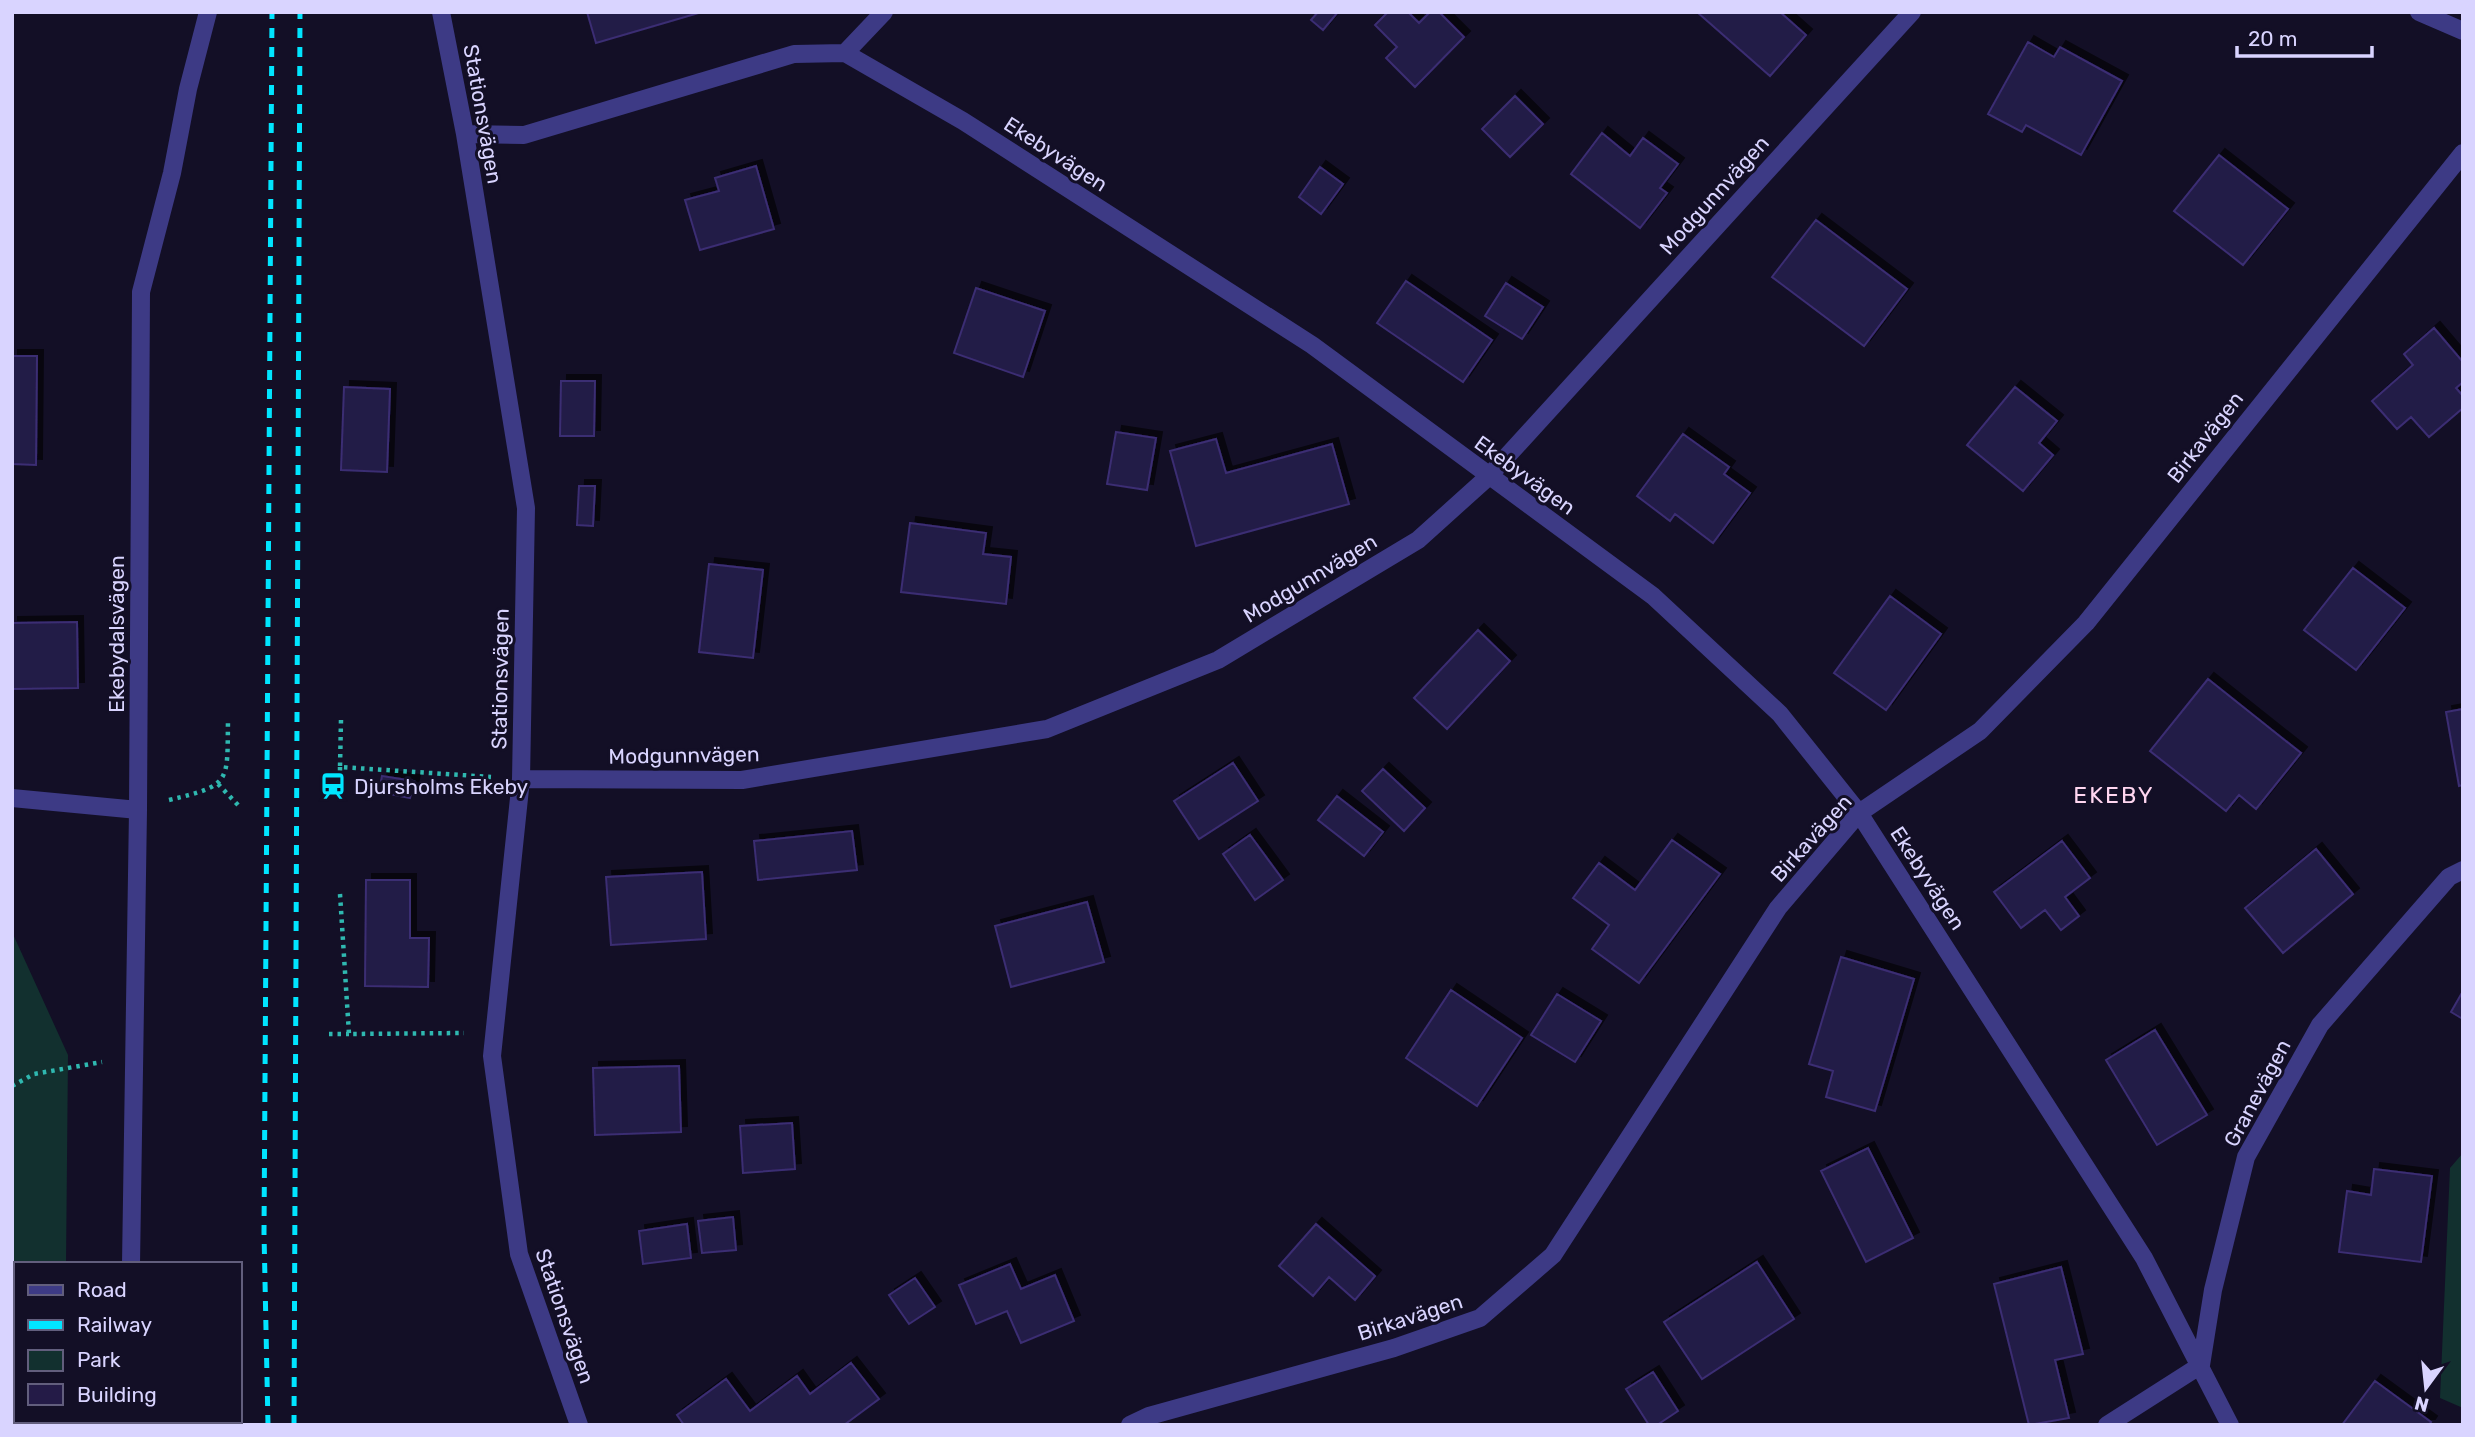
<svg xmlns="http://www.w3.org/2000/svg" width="2475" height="1437" viewBox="0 0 2475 1437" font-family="Rubik,sans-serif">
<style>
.green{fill:#12302f}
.building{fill:#241b47;stroke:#3b2d73;stroke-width:2;filter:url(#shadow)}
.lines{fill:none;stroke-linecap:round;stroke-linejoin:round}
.path{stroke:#2fb8b0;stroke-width:4.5;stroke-dasharray:3.5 5;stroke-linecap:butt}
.minor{stroke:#3d3a85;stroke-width:18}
.rail{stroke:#00e5ff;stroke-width:5;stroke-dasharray:10 9;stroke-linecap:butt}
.labels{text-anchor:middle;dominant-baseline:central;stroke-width:6;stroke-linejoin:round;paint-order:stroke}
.street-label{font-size:21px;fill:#d9d4ff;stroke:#130f26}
.poi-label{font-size:21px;fill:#d9d4ff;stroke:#130f26;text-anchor:start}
.neighbourhood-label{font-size:23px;letter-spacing:2px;fill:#ffd6f0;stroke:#130f26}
</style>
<defs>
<filter id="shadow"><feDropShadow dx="6" dy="-6" stdDeviation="0" flood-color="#0009"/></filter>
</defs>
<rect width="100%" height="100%" fill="#130f26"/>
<path class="green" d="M12,932L68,1055L66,1264H16V1421H52V1425H12Z
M2463,1153V1408L2440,1398L2450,1168Z"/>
<path class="building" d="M587,12H702L596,43Z
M1318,12H1338L1323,30L1311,20Z
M1388,12H1408L1419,23L1430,12H1439L1464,37L1415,87L1386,58L1397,47L1375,25Z
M1697,12H1780L1806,35L1770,76Z
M2028,42L2054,57L2060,47L2122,81L2081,155L2026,125L2022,132L1988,114Z
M1515,96L1543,124L1510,157L1482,129Z
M1602,133L1630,156L1643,138L1678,164L1660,188L1667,193L1640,228L1571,174Z
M2219,155L2288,209L2243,265L2174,211Z
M756,166L774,229L700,250L685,200L719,191L715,178Z
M1320,167L1343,184L1321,214L1299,197Z
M1816,220L1907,289L1864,346L1772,277Z
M1406,281L1492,340L1463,382L1377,323Z
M1506,283L1543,307L1522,339L1485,316Z
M976,288L1045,311L1023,377L954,353Z
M2434,328L2463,362V382L2456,388L2463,396V408L2429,437L2411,417L2397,429L2372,401L2413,365L2404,354Z
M12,356H37L36,465L12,464Z
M561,381H595L594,436H560Z
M344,387L390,389L387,472L341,470Z
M2015,387L2057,421L2039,443L2053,455L2023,491L1967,445Z
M1116,432L1156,438L1147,490L1107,484Z
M1683,434L1729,467L1724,474L1750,493L1713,543L1675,514L1670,521L1637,496Z
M1216,439L1226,473L1332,444L1349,504L1196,546L1170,451Z
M579,486H595L593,526L577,525Z
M910,523L986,533L983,554L1011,557L1006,604L901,592Z
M709,564L763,570L753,658L699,652Z
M2353,568L2405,608L2356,670L2304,630Z
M1890,596L1941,634L1886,710L1834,673Z
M77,622L78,688L12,689V623Z
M1478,630L1510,661L1447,729L1414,698Z
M2208,679L2301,753L2256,809L2239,795L2226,811L2150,751Z
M2463,709V785L2459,786L2446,712Z
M1233,763L1258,801L1199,839L1174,801Z
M1383,769L1425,808L1404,831L1362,791Z
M382,776L414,781L410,798L379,792Z
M1337,796L1383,832L1364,856L1318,820Z
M852,831L857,870L758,880L754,841Z
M1250,835L1283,880L1255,900L1223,854Z
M1672,840L1720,874L1639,983L1592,949L1609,925L1573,898L1599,863L1635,890Z
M2062,841L2090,878L2065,897L2079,916L2061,930L2045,910L2021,928L1994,892Z
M2316,849L2353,894L2283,953L2245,908Z
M702,872L706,939L611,945L606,877Z
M366,880H410V938H429L428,987L365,986Z
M1087,902L1104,962L1011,987L995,926Z
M1841,957L1914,979L1875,1111L1826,1097L1833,1071L1809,1064Z
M1451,990L1522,1038L1477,1106L1406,1058Z
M2463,991V1019L2451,1012Z
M1557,994L1601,1021L1575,1062L1531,1035Z
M2155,1030L2207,1115L2157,1145L2106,1060Z
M679,1066L681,1132L595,1135L593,1068Z
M792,1123L795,1169L743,1173L740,1126Z
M1868,1148L1913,1238L1866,1262L1821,1171Z
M2374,1169L2432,1176L2421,1262L2339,1252L2347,1191L2371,1195Z
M733,1217L736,1250L702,1253L698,1221Z
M687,1224L691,1258L643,1264L639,1231Z
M1316,1224L1375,1276L1355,1300L1329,1277L1313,1296L1279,1266Z
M1757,1262L1794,1319L1702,1379L1664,1322Z
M1010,1264L1021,1289L1055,1275L1074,1321L1021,1343L1007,1311L976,1324L959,1285Z
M2061,1267L2083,1354L2055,1360L2069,1418L2029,1425L1994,1284Z
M915,1278L935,1307L909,1324L889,1295Z
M851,1363L879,1399L844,1425H684L677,1415L726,1379L750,1411L797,1376L810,1394Z
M1653,1372L1678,1411L1657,1425H1649L1626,1389Z
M2375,1381L2431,1422L2429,1425H2342Z"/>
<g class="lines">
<path class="path" d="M341,720L340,767L491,777
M340,767V795
M218,784L238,805
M169,800C232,785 227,783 228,720
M340,894L349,1034L464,1033
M329,1034H349
M12,1086L34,1074L102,1062"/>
<path class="minor" d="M441,12L465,134L526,508L521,779L492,1056L519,1254L579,1425
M2419,12L2463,31
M845,53L884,12
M465,134L524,135L794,54L845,53L963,121L1312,345L1653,596L1780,714L1859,813L2144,1258L2230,1425
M521,779L742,780L1047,729L1218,660L1418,540L1488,477L1912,12
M12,798L138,810
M131,1264L138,810L141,292L172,173L188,89L208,12
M128,1425V1421
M1130,1425L1149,1416L1394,1348L1480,1318L1553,1255L1778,908L1859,813L1980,731L2086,623L2463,153
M2107,1425L2201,1365L2213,1290L2246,1157L2320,1025L2449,877L2463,870"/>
<path class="rail" d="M268,1425L264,1233L272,12
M294,1425L300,12"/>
</g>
<defs>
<symbol id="station-bare" viewBox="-9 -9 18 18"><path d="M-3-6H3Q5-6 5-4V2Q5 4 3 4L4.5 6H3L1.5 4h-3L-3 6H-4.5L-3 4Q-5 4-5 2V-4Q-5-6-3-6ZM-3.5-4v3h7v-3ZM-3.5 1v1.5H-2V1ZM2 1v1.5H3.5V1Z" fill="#00e5ff" stroke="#130f26" stroke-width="2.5" paint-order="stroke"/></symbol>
</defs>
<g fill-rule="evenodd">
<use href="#station-bare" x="314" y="767" width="38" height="38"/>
</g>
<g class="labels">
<g class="street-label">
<text transform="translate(483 114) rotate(80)">Stationsvägen</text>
<text transform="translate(1056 154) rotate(33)">Ekebyvägen</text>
<text transform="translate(1714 195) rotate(-48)">Modgunnvägen</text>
<text transform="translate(2205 437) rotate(-52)">Birkavägen</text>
<text transform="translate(1525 475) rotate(36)">Ekebyvägen</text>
<text transform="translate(1310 578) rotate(-31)">Modgunnvägen</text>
<text transform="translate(116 634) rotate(-90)">Ekebydalsvägen</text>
<text transform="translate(500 679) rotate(-89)">Stationsvägen</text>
<text transform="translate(684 755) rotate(-1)">Modgunnvägen</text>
<text transform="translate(1811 838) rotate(-48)">Birkavägen</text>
<text transform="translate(1928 878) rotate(57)">Ekebyvägen</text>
<text transform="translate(2257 1093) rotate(-62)">Granevägen</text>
<text transform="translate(565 1316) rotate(71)">Stationsvägen</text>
<text transform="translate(1410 1317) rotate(-18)">Birkavägen</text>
</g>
<g class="poi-label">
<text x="354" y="786">Djursholms Ekeby</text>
</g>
<g class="neighbourhood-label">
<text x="2114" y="795">EKEBY</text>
</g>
</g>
<rect width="2475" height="1437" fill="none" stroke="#d9d4ff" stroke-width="28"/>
<rect x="14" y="1262" width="228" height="161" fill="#130f26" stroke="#625e7d" stroke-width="2"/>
<rect x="28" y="1285" width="35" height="10" fill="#3d3a85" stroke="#625e7d" stroke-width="2"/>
<text x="77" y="1297" font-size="21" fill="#d9d4ff">Road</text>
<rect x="28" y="1320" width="35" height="10" fill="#00e5ff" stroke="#625e7d" stroke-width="2"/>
<text x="77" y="1332" font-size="21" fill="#d9d4ff">Railway</text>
<rect x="28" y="1350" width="35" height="21" fill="#12302f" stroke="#625e7d" stroke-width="2"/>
<text x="77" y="1367" font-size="21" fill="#d9d4ff">Park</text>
<rect x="28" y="1384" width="35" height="21" fill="#241b47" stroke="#625e7d" stroke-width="2"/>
<text x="77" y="1402" font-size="21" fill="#d9d4ff">Building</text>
<g transform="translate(2426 1388) rotate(195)" stroke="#130f26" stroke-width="5" paint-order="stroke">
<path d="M0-5L12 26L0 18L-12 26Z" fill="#d9d4ff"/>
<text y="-10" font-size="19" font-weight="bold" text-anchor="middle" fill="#d9d4ff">N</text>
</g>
<path d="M2237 46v10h135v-10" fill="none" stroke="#d9d4ff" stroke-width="3.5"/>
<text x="2248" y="46" font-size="21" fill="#d9d4ff" stroke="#130f26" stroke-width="5" paint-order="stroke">20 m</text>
</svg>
